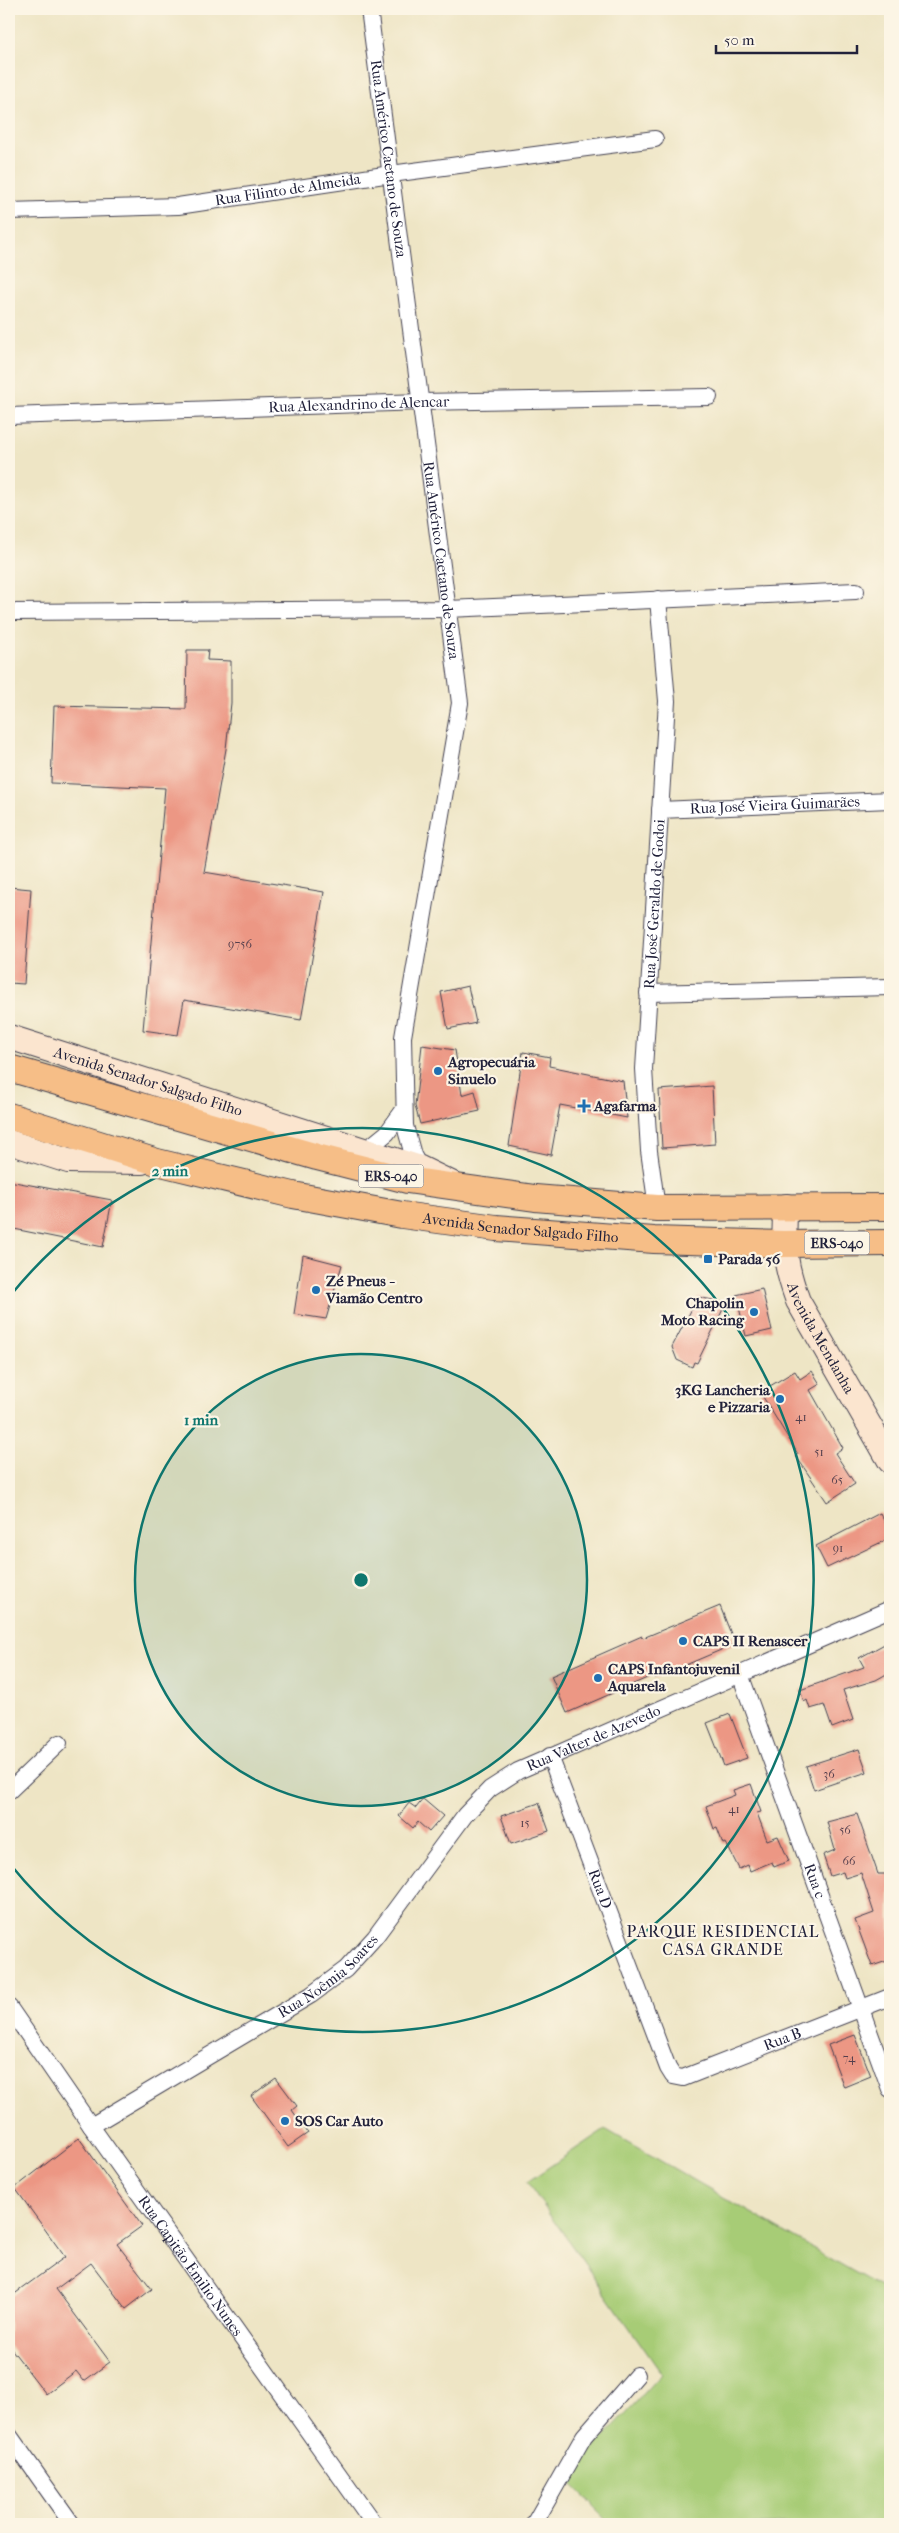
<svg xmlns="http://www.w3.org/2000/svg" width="899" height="2533" viewBox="0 0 899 2533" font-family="'IM FELL French Canon',serif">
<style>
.green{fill:#a7cc76;stroke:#647758}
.building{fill:#ec9784}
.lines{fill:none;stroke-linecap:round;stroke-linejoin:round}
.street-casing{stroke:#413f50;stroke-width:18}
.secondary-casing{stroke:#413f50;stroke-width:26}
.primary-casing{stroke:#413f50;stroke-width:28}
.street{stroke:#fff;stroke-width:16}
.secondary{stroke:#fbe5cf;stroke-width:24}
.primary{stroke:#f6be87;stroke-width:26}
.ring{fill:none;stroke:#0f766e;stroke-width:2.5}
.poi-dot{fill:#1f6fb2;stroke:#fcf5e5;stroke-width:2}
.labels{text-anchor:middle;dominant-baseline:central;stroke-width:4.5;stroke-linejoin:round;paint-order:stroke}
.number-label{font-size:12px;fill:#543f4d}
.shield{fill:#fcf5e5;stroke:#63616e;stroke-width:1}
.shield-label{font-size:14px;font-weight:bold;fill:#22223b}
.street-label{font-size:15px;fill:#22223b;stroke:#fcf5e5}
.poi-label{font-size:15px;font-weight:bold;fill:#22223b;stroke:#fcf5e5;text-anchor:start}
.neighbourhood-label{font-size:16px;letter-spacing:1px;fill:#22223b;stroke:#fcf5e5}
.centre{fill:#0f766e;stroke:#fcf5e5;stroke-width:2.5}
.ring-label{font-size:15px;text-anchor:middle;font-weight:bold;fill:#0f766e;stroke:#fcf5e5;stroke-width:4.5;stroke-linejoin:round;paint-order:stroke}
</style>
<rect width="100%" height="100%" fill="#fcf5e5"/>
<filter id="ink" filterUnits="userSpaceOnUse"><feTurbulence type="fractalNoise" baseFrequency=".02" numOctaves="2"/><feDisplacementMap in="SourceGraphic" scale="10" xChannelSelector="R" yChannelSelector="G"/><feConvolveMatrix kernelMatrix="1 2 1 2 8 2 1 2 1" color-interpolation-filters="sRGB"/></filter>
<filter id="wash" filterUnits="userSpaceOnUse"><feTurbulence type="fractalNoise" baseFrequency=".0096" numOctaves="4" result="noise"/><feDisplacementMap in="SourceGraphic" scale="20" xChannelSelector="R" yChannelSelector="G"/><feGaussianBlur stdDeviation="1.12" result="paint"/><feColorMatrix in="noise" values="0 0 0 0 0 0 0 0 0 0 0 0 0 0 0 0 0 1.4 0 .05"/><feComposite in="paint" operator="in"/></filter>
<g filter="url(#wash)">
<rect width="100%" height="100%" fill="#eee5c5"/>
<path class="green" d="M605,2129L889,2292L890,2290V2524H612L566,2478L662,2374L527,2182Z"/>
<g id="blocks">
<path class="building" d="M187,650H208L207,660L231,661V703L226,749L204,872L324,892L301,1020L184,1000L178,1035L143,1030L165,788L51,783L54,706L186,709Z
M9,887L31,889L24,984L9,983Z
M468,986L476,1023L448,1029L441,992Z
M422,1045L455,1050L462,1095L475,1091L480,1111L420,1124L415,1106Z
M523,1052L550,1057L549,1066L623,1081L627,1118L560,1105L551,1155L509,1146Z
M712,1086L715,1144L662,1148L659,1090Z
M9,1181L112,1200L103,1247L9,1228Z
M303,1255L342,1265L326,1319L294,1314Z
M762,1289L772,1330L746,1336L736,1295Z
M698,1297L726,1303L697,1363L694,1362L692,1367L677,1360L672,1347Z
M795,1371L800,1379L812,1371L820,1384L810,1390L843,1448L835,1453L855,1484L827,1502L796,1456L798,1454L760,1392Z
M880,1513L890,1532V1538L827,1568L816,1546Z
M720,1606L735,1644L655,1678L654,1675L567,1713L551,1676L642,1636L643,1638Z
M890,1641V1672L876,1680L843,1690L853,1720L832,1728L824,1705L810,1709L807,1700L804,1702L800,1690L864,1667L859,1658Z
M730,1714L747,1758L724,1766L707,1723Z
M859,1749L867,1772L814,1790L806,1766Z
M751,1784L761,1812L757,1813L767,1840L778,1836L789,1861L774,1867L772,1862L750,1871L748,1865L739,1869L726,1843L723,1844L717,1828L714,1829L706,1806L735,1795L733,1790Z
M423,1799L443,1816L429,1832L418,1822L413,1828L399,1816L409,1803L416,1808Z
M539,1803L549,1831L511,1844L501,1816Z
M857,1814L878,1874H890V1960L872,1966L855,1920L874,1913L861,1873L845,1878L843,1872L830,1876L823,1855L835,1850L827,1822Z
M855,2035L871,2076L844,2087L828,2045Z
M276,2078L297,2106L292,2110L308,2133L288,2147L251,2096Z
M79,2138L142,2226L117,2244L152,2289L126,2309L91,2263L56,2289L110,2362L84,2381L76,2371L46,2394L9,2346V2298L65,2257L15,2188Z"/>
</g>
</g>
<g filter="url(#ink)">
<use href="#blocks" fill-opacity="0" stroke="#413f50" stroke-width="1"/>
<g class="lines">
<defs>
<g id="street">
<path id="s1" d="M369,9L460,703L403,1037L405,1126L413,1155L420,1168"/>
<path id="s2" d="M9,211L178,206L391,174L655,139"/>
<path id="s3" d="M9,416L421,402L709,397"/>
<path d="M9,612L448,609L856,591"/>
<path id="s4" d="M660,810L890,800"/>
<path d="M648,993L890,987"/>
<path d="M366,1150L387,1133L403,1111"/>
<path id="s5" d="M657,1208L649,1151L644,1069L667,701L658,599"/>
<path id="s6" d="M740,1674L890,2089"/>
<path id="s7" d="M550,1756L668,2068L673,2076L683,2078L890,1997"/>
<path d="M9,1791L59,1743"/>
<path id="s8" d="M9,2007L91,2126L374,2524"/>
<path id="s9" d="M91,2126L311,1995L346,1969L375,1937L465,1815L490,1789L518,1771L890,1609"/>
<path d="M9,2435L72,2524"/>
<path d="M534,2524L584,2436L637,2375"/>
</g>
<g id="secondary">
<path id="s10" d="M9,1037L420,1168L451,1183"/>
<path d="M9,1142L68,1161L142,1162"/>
<path id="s11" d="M786,1206C782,1243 785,1266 798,1301L890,1461"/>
</g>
<g id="primary">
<path d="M9,1068L317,1157L407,1180L535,1198L657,1208L890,1207"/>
<path id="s12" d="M9,1116L157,1162L293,1195L402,1215L496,1228L654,1240L783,1244L890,1243"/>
</g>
</defs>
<use href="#street" class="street-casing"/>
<use href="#secondary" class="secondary-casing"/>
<use href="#primary" class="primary-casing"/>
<use href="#street" class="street"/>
<use href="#secondary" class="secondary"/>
<use href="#primary" class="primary"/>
</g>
</g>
<circle cx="361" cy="1580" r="226" fill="#0f766e" fill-opacity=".12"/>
<g class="ring">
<circle cx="361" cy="1580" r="226"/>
<path d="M10 1296A452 452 0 1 1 10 1864"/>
</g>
<g class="poi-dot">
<circle cx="438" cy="1071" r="5"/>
<path d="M581.5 1098.5h5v5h5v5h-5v5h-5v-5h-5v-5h5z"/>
<rect x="703" y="1254" width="10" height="10" rx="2.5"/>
<circle cx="316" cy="1290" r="5"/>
<circle cx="754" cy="1312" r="5"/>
<circle cx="780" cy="1399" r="5"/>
<circle cx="683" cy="1641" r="5"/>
<circle cx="598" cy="1678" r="5"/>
<circle cx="285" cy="2121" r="5"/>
</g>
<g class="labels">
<g class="number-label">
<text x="240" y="944">9756</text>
<text x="801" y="1417">41</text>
<text x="819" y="1452">51</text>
<text x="837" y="1480">65</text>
<text x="838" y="1548">91</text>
<text x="829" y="1774">36</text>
<text x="734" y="1809">41</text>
<text x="525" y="1823">15</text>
<text x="845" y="1830">56</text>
<text x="849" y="1861">66</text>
<text x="849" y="2058">74</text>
</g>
<g class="shield">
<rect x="358.5" y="1164.5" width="65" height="23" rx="4"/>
<rect x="804.5" y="1231.5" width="65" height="23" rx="4"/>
</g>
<g class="shield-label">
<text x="391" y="1176">ERS-040</text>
<text x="837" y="1243">ERS-040</text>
</g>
<g class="street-label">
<text stroke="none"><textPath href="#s1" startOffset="151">Rua Américo Caetano de Souza</textPath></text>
<text stroke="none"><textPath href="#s2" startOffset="280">Rua Filinto de Almeida</textPath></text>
<text stroke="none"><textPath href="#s3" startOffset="350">Rua Alexandrino de Alencar</textPath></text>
<text stroke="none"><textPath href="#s1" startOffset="556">Rua Américo Caetano de Souza</textPath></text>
<text stroke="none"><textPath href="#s4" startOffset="115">Rua José Vieira Guimarães</textPath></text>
<text stroke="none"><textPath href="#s5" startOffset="305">Rua José Geraldo de Godoi</textPath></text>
<text stroke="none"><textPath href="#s10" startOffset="146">Avenida Senador Salgado Filho</textPath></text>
<text stroke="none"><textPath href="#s12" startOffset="525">Avenida Senador Salgado Filho</textPath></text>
<text stroke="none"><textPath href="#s11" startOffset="140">Avenida Mendanha</textPath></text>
<text stroke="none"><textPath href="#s9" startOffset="646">Rua Valter de Azevedo</textPath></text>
<text stroke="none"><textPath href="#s6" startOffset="220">Rua c</textPath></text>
<text stroke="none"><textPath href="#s7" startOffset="142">Rua D</textPath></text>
<text stroke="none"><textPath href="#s9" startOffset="281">Rua Noêmia Soares</textPath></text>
<text stroke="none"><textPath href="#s7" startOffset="460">Rua B</textPath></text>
<text stroke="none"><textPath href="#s8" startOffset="316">Rua Capitão Emilio Nunes</textPath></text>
</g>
<g class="poi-label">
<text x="448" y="1062">Agropecuária<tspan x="448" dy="17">Sinuelo</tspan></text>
<text x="594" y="1106">Agafarma</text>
<text x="718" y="1259">Parada 56</text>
<text x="326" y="1281">Zé Pneus -<tspan x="326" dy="17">Viamão Centro</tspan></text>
<text x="744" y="1303" text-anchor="end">Chapolin<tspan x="744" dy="17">Moto Racing</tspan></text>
<text x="770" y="1390" text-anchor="end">3KG Lancheria<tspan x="770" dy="17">e Pizzaria</tspan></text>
<text x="693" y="1641">CAPS II Renascer</text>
<text x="608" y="1669">CAPS Infantojuvenil<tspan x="608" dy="17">Aquarela</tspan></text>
<text x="295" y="2121">SOS Car Auto</text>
</g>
<g class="neighbourhood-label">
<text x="723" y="1931">PARQUE RESIDENCIAL<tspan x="723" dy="18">CASA GRANDE</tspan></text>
</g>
</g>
<circle cx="361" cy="1580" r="8" class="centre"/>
<g class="ring-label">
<text x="170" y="1176">2 min</text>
<text x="201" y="1425">1 min</text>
</g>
<rect width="899" height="2533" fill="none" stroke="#fcf5e5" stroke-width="30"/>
<path d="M716 45v8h141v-8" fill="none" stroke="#22223b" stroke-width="2.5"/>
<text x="724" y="45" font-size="15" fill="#22223b" stroke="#fcf5e5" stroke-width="4" paint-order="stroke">50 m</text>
</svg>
